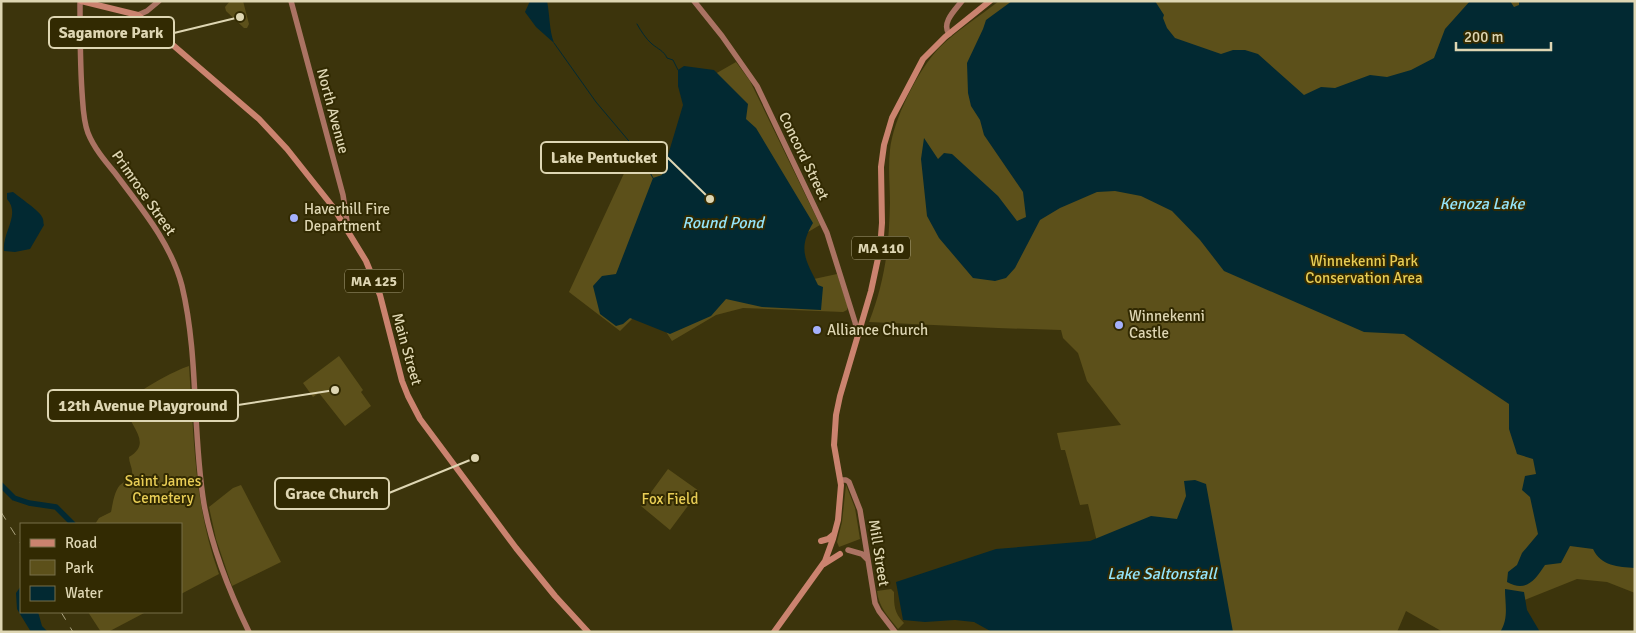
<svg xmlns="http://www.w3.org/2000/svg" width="1636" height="633" viewBox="0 0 1636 633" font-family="Signika,sans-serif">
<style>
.green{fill:#5c501a}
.water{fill:#022932}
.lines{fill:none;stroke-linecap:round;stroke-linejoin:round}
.stream{stroke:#022932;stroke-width:1}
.river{stroke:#022932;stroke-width:5.5}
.secondary{stroke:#ab7363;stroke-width:5.5}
.primary{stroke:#cb836f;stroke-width:6}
.rail{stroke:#aba37f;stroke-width:1;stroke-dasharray:9 9;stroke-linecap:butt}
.poi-dot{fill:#a5b1fc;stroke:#322a02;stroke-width:2}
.labels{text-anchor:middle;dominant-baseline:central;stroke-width:4;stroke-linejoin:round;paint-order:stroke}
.shield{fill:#322a02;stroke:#aaa27e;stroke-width:1}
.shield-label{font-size:14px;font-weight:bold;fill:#ded6b3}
.street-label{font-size:15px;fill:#ded6b3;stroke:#322a02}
.poi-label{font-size:15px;fill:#ded6b3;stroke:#322a02;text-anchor:start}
.park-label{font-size:15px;fill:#e8cd55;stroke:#322a02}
.water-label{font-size:16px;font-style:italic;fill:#94e5fb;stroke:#322a02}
.leader{fill:none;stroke:#ded6b3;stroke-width:2}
.callout-dot{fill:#ded6b3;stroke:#322a02;stroke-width:2}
.callout{fill:#322a02;stroke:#ded6b3;stroke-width:2}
.callout-label{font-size:16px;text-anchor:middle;font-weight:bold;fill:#ded6b3}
</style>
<rect width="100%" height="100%" fill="#3c340c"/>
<path class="green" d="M230,1H243L249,24L247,28H244L226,11L225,7Z
M999,1H1635V593L1607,582L1577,579L1522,601L1533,632H1443L1406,611L1397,632H1227L1189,498L1178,522L1097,542L1088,504L1080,505L1065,450H1061L1057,433L1121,425L1087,381L1078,353L1063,338L1061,330L998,328L869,322C885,281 889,247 890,203C890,185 888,168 890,150C893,120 918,70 939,48C957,30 980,16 999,1Z
M736,62L750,81L820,225L803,235L802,256L814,279L837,274L848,307L847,310L843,312L743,308L716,315L672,341L665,330L635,316L620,331L569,292L633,154L672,172L715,74Z
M339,356L363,390L361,392L371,406L345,426L319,393L313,397L303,383Z
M189,366C194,437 194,506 219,574L181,594V524H95L99,518L111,512C113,503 114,492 120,485C124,481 132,480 132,474C133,469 129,463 129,457C157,441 121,421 127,402C136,392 175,370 189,366Z
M668,469L699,491L670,530L641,506Z
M241,485L281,562L232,586L216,539L209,507L233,488Z
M846,485L855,508L860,539L839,547L837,542L842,522Z
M891,589L894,592C894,605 894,613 904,623L898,629C888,616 879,608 877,591Z
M88,612H146L108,632H101Z"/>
<path class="water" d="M530,1H547C550,16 549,29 554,43L536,27L525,12Z
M1012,1H1155L1164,15L1163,18L1167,28L1175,38L1221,54L1233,50H1245L1258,54L1304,95L1321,87L1335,88L1370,75L1387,77L1411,70L1434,58L1445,29L1470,1H1510L1514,7L1519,5V1H1635V568C1618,567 1601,566 1593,549L1570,546L1561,563L1545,565C1535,580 1526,593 1507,582L1508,572L1517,565L1522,553L1538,534L1530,497L1522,490L1525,476L1536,474L1533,459L1517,454L1509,429V404L1404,334L1364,332L1224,271L1200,240L1172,211L1141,196L1115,191L1097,192L1060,208L1040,220L1015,268L1006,278L995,281L973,278L939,238L927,216L921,159L924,138L938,159L944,153L952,154L998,196L1017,221L1026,217L1023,192L984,135L980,120L971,106L968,93L967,63L983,29L986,20Z
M684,66L714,70L748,104L746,119L756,128L813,223C797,250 806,260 818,285L823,287L821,310L762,307L726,299L711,316L670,334L630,318L623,324L616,326L600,314L593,286L602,276L616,274L653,178L662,175L683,105L678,86V70Z
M13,192C19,197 41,212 42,217C44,220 43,223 44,225L30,249L15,252L4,251C2,232 21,215 7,199V193Z
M1195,480L1206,484L1233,632H992L974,622L955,620L925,622L903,620L896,582L996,549L1090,541L1151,516L1177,519L1186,496L1184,481Z
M21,586V612H38L42,626L48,632H31L17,609L16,593Z
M1505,589L1524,592L1527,610L1540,632H1500C1509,619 1505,604 1505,589Z"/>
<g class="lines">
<path class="stream" d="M637,24C641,31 646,39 652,44C658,49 664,51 667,58L673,60L678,70
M554,43L596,102L639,153L653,178"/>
<path class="river" d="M1,485L14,498L29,503L56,507L73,524"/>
<path class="secondary" d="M80,1C80,32 80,62 82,92C83,105 83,120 88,133C94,148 105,161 115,173C141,208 171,243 182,286C199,357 192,432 204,504C212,549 229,591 249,632
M291,1L343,195L348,228
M694,1L722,36L757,86L827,233L855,322L858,335
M138,15L147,11L159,1
M949,34C941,23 955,10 962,1
M841,480H846L849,482L860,510L875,603L879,611L895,632
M848,550L862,554L868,560"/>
<path class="primary" d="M81,1L138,15L259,119L287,149L333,207L366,261L380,295L402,381L408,396L420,419L516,548L555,596L588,632
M821,541L828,539L834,534
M824,564L840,554
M774,632L825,561L833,539L838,520L841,485L834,445L836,415L840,396L871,291L880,249L882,223L881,167L884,145L892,118L923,59L945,37L990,1"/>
<path class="rail" d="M1,512L21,544
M61,612L73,632"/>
</g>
<g class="poi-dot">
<circle cx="294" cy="218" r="5"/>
<circle cx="1119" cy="325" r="5"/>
<circle cx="817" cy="330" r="5"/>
</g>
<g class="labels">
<g class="shield">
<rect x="852" y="236.5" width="58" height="23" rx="4"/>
<rect x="345" y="269.5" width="58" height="23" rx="4"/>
</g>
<g class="shield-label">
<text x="881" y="248">MA 110</text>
<text x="374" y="281">MA 125</text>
</g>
<g class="street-label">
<text transform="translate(333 111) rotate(75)">North Avenue</text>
<text transform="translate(804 156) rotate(64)">Concord Street</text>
<text transform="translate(144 193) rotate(55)">Primrose Street</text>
<text transform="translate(407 349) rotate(74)">Main Street</text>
<text transform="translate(879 553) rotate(81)">Mill Street</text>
</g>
<g class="poi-label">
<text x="304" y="209">Haverhill Fire<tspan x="304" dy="17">Department</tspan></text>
<text x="1129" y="316">Winnekenni<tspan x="1129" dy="17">Castle</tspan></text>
<text x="827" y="330">Alliance Church</text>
</g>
<g class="park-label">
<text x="1364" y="261">Winnekenni Park<tspan x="1364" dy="17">Conservation Area</tspan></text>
<text x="163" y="481">Saint James<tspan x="163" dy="17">Cemetery</tspan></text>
<text x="670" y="499">Fox Field</text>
</g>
<g class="water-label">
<text x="1482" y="204">Kenoza Lake</text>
<text x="723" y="223">Round Pond</text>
<text x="1162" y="574">Lake Saltonstall</text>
</g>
</g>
<path class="leader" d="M240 17L174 33M710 199L667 157M335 390L238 405M475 458L389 493"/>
<g class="callout-dot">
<circle cx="240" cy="17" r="5"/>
<circle cx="710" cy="199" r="5"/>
<circle cx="335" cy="390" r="5"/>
<circle cx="475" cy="458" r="5"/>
</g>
<g class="callout">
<rect x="49" y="17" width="125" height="31" rx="5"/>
<rect x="541" y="142" width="126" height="31" rx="5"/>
<rect x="48" y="390" width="190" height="31" rx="5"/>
<rect x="275" y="478" width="114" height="31" rx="5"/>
</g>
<g class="callout-label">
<text x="111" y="38">Sagamore Park</text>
<text x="604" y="163">Lake Pentucket</text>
<text x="143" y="411">12th Avenue Playground</text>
<text x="332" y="499">Grace Church</text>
</g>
<rect width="1636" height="633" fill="none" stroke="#ded6b3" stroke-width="5"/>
<rect x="20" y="523" width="162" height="90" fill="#322a02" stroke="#776f49"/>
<rect x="30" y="539" width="25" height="8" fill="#cb836f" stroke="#776f49"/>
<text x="65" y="548" font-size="15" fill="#ded6b3">Road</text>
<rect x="30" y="560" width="25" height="15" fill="#5c501a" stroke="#776f49"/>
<text x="65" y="573" font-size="15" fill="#ded6b3">Park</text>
<rect x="30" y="586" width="25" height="15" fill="#022932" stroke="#776f49"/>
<text x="65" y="598" font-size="15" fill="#ded6b3">Water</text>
<path d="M1456 42v8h95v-8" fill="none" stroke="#ded6b3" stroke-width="2.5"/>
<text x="1464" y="42" font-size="15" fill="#ded6b3" stroke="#322a02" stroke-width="4" paint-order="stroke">200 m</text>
</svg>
